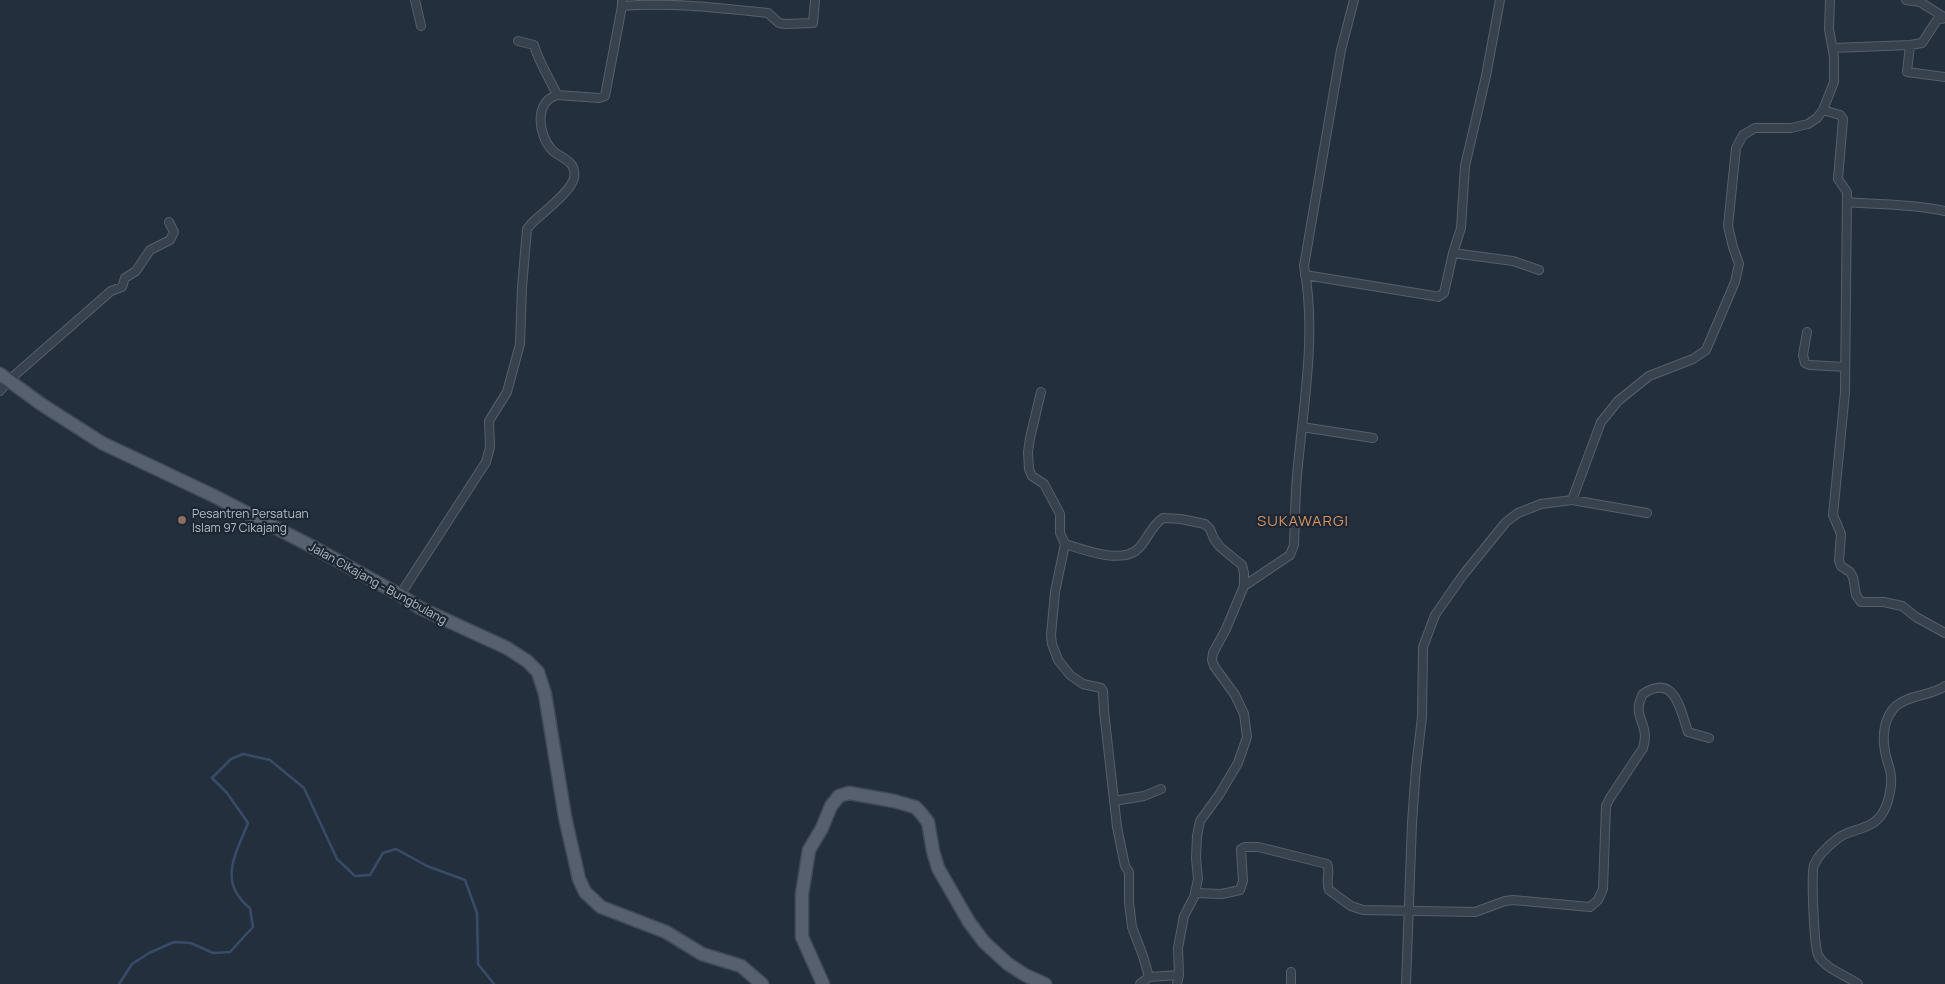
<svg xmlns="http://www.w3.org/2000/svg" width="1945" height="984" viewBox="0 0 1945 984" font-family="Manrope,sans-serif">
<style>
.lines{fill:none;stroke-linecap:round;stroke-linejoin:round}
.stream{stroke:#394c67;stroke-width:2.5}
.street-casing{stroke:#565f6c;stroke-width:10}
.primary-casing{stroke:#414a57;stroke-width:15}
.street{stroke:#38414e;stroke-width:8}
.primary{stroke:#56606e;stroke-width:12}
.education-dot{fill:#8d6e63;stroke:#1d2633;stroke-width:2}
.labels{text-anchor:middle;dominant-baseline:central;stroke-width:4.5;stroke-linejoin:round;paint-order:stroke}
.poi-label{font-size:12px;fill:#b4bcc9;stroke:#1d2633;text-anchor:start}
.street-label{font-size:12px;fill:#b4bcc9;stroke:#1d2633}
.quarter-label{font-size:15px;letter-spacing:1px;fill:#d59563;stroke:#1d2633}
</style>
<rect width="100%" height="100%" fill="#242f3e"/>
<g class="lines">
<path class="stream" d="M119,984L132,964L149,953L174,942L191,943L213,953L230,952L253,927L250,908C217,882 236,854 248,823L227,793L212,778L231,759L243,754L270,760L304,788L337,859L355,876L370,875L383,853L396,849L427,866L465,880L477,913L478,964L494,984"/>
<defs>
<path id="street" d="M415,0L421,26
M622,0V6C671,2 720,8 768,13L779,23L785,24L813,23L815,0
M1906,0L1920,2L1944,17
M518,41L534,45C539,63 549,77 557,95
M1910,45L1907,72L1945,77
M1833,48L1910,45L1922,43L1937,20L1945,18
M1823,110L1840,115L1843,119L1838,179L1847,192L1845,392L1833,515L1841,534L1839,561L1841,566L1850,572L1853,577L1856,595L1861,602H1884L1902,606L1916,617L1945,633
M1847,202C1880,205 1913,204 1945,211
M1453,253L1513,261L1539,270
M1305,275L1434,296L1438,297L1444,293L1453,253L1461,228L1465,166L1486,76L1500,0
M1807,332L1803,355L1805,363L1810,365L1844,367
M0,391L8,381L111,291L122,287L125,278L136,271L150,250L170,240L174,232L169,222
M1041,392L1030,438L1028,452L1029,469L1032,476L1044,484L1060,514V533L1065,544L1055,592L1051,635L1052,644L1058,660L1070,675L1083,684L1101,688L1103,691L1104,711L1117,827L1125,866L1129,872V902L1132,927L1143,956L1149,977L1179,975
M1302,427L1373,438
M1572,500L1647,513
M1065,544C1084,550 1123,565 1139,548C1148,538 1152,525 1163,518L1181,519L1205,524L1210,529L1214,539L1220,547L1242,565L1244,573V586
M400,595L486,462L490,447L489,421L507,392L520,344L522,287L527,229L532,223C542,213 571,192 574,178C575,174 574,167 571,164C566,158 557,155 552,150C538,135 534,102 557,95L599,98L605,96L622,6
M1114,801L1144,796L1161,789
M1195,893L1222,894L1240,890L1243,881L1241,849L1245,847H1258L1327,864C1331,872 1325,881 1329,890L1351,906L1363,910L1475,912L1505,901L1513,900L1590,907L1598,900L1603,889L1606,806L1610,798L1643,748C1651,722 1630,718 1643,694C1675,673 1680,709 1688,732L1709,738
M1140,984L1149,977
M1177,984L1179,975L1178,948L1184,916L1194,897L1198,879L1196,858L1197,836L1200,821L1219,795L1238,763L1247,737L1244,714L1235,695L1214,666L1212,660L1213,653L1226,629L1244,586L1290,555L1294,545C1295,522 1295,499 1297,476C1303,406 1317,335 1304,266L1341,50L1354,0
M1291,984V972
M1406,984L1412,823L1416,768L1422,717L1423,647L1435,615L1463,575L1506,522L1518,513L1541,504L1572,500L1601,422L1618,401L1649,376L1693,359L1706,350L1735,282L1739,264L1733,247L1728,226L1736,148L1743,135L1755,128H1791L1808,124L1817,118L1823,110L1834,82V57L1829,29L1830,0
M1858,984C1846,975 1825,969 1818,955C1814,946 1811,874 1814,865C1818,855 1828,846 1837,839C1850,828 1871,831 1882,814C1888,805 1892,788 1891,777C1891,769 1886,760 1885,751C1882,736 1884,717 1896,706C1910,694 1931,696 1945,686"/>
<path id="primary" d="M0,374L41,404L102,443L212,495L313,547L400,595L420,608L507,648L527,661L538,672L545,694L565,817L579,879L585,892L601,907L666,932L702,954L741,966L762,984
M823,984L802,937V894L809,850L822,828L831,806L839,796L849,793L894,801L915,807L920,812L928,822L933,851L938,868L969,922L984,942L1008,964L1025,975L1045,984"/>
</defs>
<use href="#street" class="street-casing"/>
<use href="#primary" class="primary-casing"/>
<use href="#street" class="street"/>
<use href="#primary" class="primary"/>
</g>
<circle class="education-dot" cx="182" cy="520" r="5"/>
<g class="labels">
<g class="poi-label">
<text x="192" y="513">Pesantren Persatuan<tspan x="192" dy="14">Islam 97 Cikajang</tspan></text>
</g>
<g class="street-label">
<text transform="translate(378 583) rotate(29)">Jalan Cikajang - Bungbulang</text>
</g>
<g class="quarter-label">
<text x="1303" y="520">SUKAWARGI</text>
</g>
</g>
</svg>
